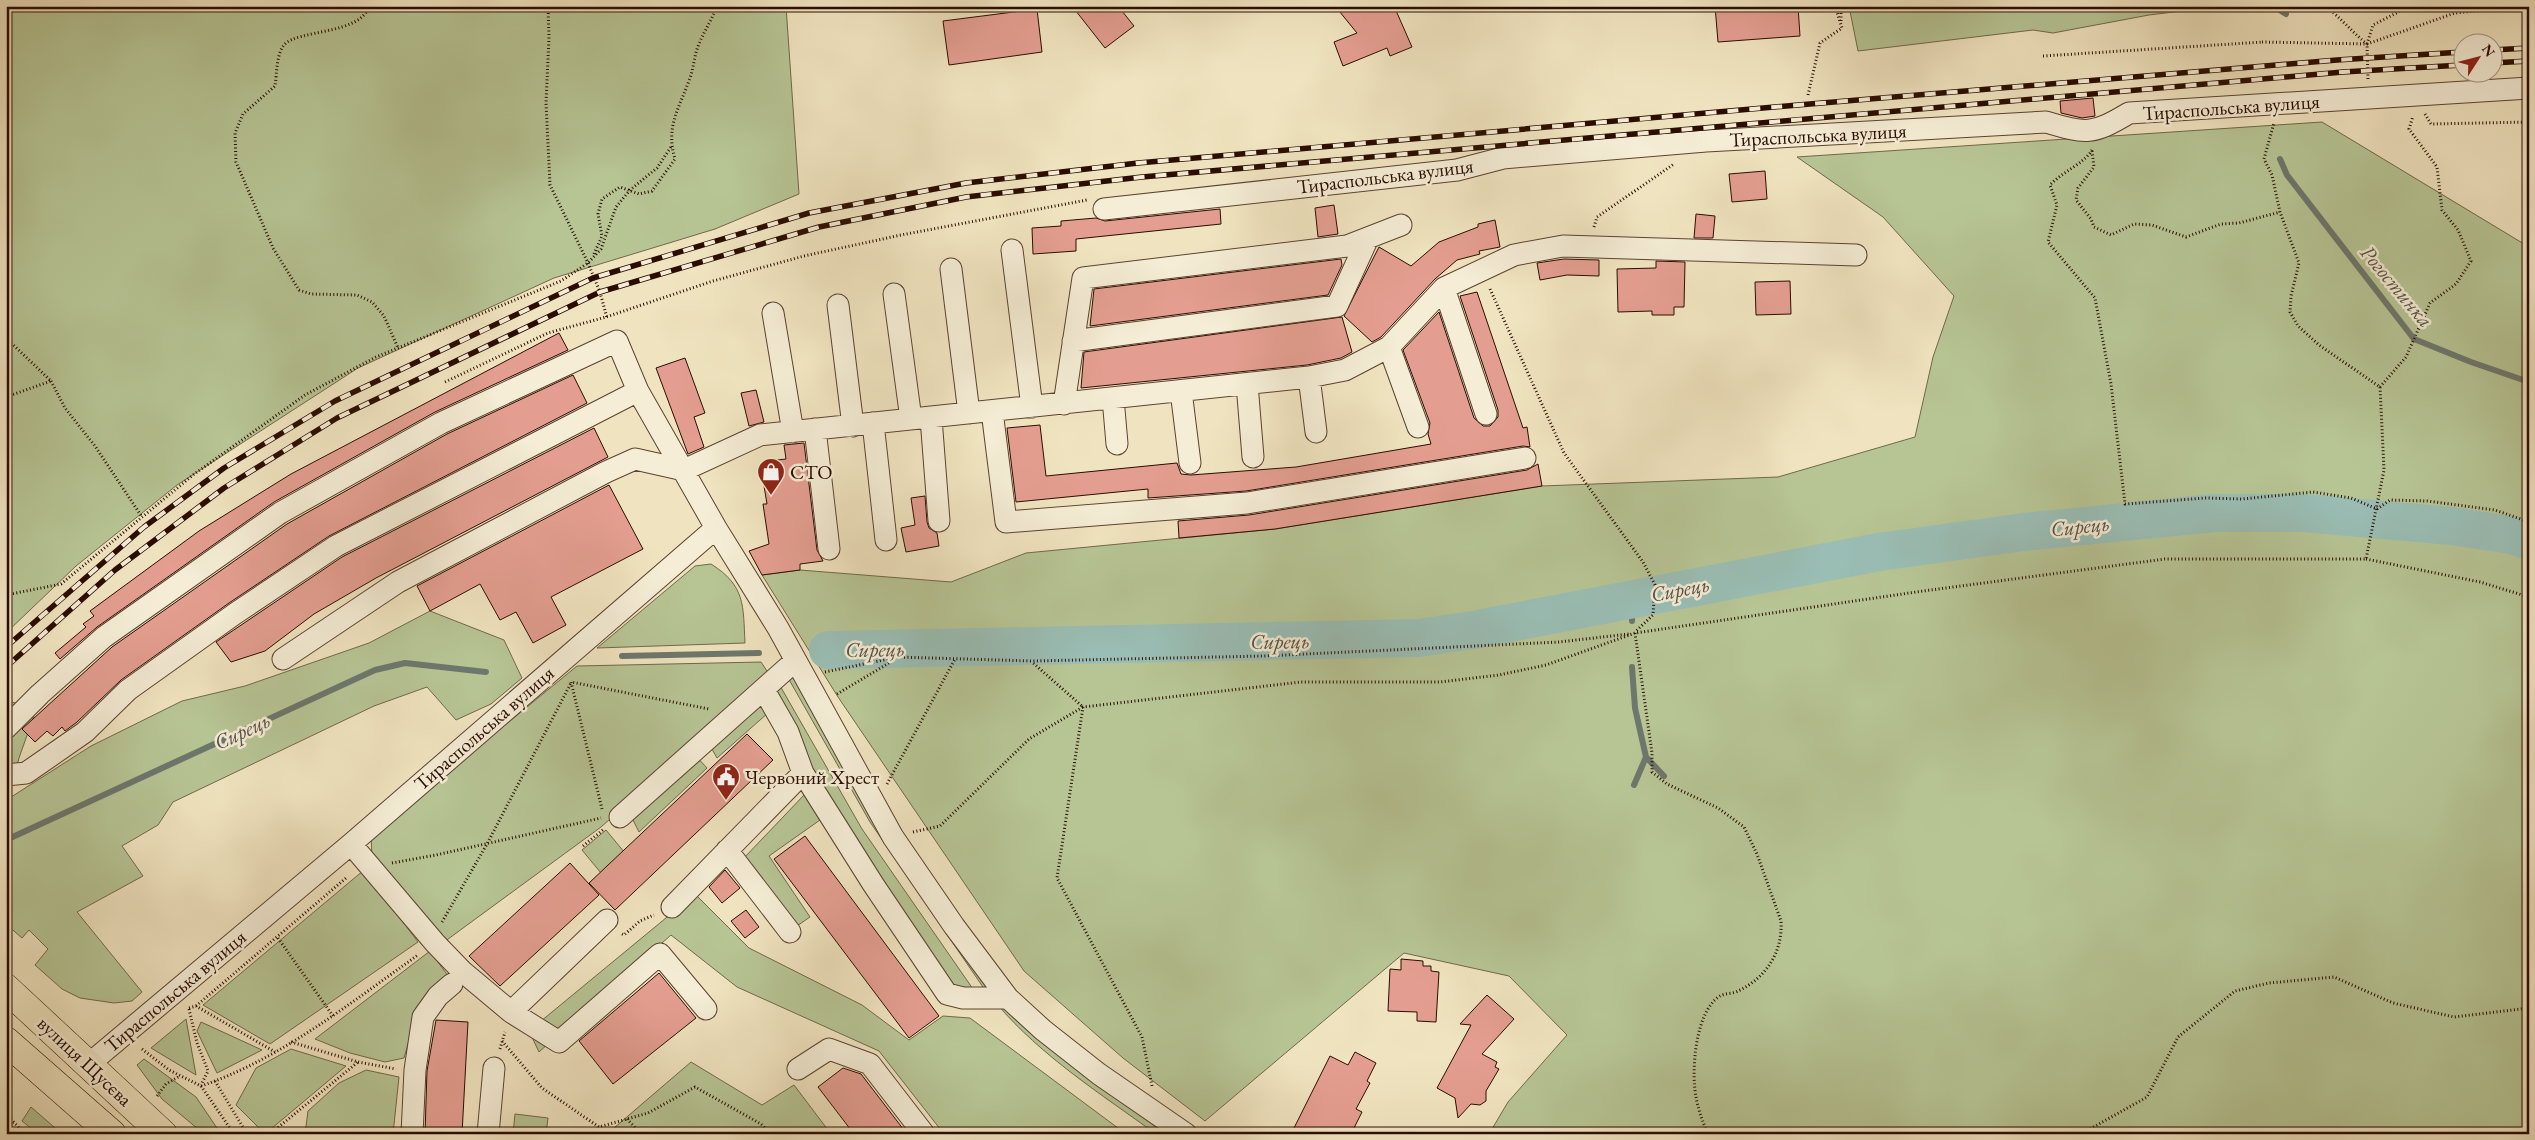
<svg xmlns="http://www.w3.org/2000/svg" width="2535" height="1140" viewBox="0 0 2535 1140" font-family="'EB Garamond',serif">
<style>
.green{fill:#b7c595;stroke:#70684a}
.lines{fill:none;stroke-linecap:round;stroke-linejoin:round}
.stream{stroke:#6d776d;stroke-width:6}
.river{stroke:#9abeb5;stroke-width:38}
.building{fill:#e49e91;stroke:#2a0c00}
.minor-casing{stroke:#5c4230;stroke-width:23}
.major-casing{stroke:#2a0c00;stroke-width:29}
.path{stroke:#2a0c00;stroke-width:3;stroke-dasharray:1 2.5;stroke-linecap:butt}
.minor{stroke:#f5edd6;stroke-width:21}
.major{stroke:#f0e4c0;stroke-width:28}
.rail-casing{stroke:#2a0c00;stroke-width:5.5}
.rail{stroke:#f5edd6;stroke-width:4;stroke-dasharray:11;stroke-linecap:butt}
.labels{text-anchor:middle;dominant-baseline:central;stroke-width:5;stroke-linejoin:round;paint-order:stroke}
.street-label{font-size:20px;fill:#2a0c00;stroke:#f5edd6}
.poi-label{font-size:20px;fill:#2a0c00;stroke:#f5edd6;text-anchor:start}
.water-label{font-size:21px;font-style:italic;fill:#575348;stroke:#f5edd6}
</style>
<rect width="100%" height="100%" fill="#f0e4c0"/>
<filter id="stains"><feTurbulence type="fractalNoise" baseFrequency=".004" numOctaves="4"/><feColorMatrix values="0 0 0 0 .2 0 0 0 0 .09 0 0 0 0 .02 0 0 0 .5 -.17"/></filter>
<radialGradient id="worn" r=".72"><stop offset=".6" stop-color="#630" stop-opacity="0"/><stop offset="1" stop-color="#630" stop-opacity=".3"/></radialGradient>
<path class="green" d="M6,6H786L799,194L715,229L554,278L358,368L177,485L76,566L6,633Z
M1849,6H2224L2149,15L2053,33L2033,30L1858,51Z
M2322,122L2529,247V1134H1489L1508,1102L1567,1035L1509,976L1404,953L1205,1121L1123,1058L1024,971L838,697L762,575L800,570L951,582L1026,553L1275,529L1542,486L1778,477L1915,437L1933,357L1954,296L1883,217L1797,157Z
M711,564C746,586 743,606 745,643L597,648L695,566Z
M430,611L504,640L522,678L491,704L456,720L427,687L374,706L173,802L158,825L122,846L143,876L77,912L142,992L132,1001L114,1003L80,998L62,989L35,965L48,949L29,930L22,938L6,924V700L36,710L19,758L8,799L91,746L182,701L245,686L369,643Z
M761,662L771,677L601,827L444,942L372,858L371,835L577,666Z
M791,672L991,989L985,990L870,822L787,676Z
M779,684L862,829L973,989L954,990L822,791L771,691Z
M763,700L768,713L717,758L708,742Z
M695,755L707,768L639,832L631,816Z
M805,794L820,820L769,856L810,917L794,928L743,859Z
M606,830L625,853L601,873L582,850Z
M364,870L418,942L270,1044L203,1005Z
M695,894L749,948L862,1005L909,1040L943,1016L970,1018L1126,1134H944L879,1051L737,987L671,935L539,1052L529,1031Z
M430,951L451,980L418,1010L404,1058L385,1062L350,1053L315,1039Z
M997,1004H1004L1078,1071L1166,1134H1156C1101,1094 1041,1056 997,1004Z
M186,1019L196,1075L151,1048Z
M201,1022L262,1050L217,1073L197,1031Z
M291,1049L346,1066L265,1134L236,1105L256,1068Z
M144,1059L196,1097L221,1134H204L162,1099L137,1065Z
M691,1062L762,1105L794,1085L831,1134H607Z
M366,1070L399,1077L393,1134H305L308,1111L339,1083Z
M31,1107L62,1134H38L22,1121Z
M515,1114L548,1118L546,1134H513Z"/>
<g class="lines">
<path class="stream" d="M2273,6L2286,14
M2280,159L2287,175L2414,339L2471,362L2529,382
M1632,621V598
M622,656L759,653
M1632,667L1635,708L1646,757L1664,776
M1634,785L1646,757
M6,840L375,670L405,663L486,672"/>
<path class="river" d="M828,650L1419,638L1473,630L1879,552L2024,532L2214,513H2304L2451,526L2511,535L2529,541"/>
</g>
<path class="building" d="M1072,6H1118L1134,26L1105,48Z
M1335,6H1394L1412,47L1390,56L1387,48L1343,66L1334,42L1357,33Z
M1715,6H1798L1800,36L1718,42Z
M1037,9L1042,52L949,65L943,21Z
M2093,98L2095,116L2082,118L2061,113L2060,101Z
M1765,171L1767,199L1732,202L1729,174Z
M1334,205L1338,234L1318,237L1315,208Z
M1220,209L1221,224L1076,239V251L1033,254L1032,228L1061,226V221L1096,218L1105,221Z
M1696,214L1715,216L1713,238H1694Z
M1495,220L1500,247L1479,251L1480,254L1457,260L1435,279L1381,337L1372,342L1344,316L1379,247L1411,266L1439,242L1478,227V224Z
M1341,259L1342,265L1328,295L1090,326L1094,289Z
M1564,259L1599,260V276L1567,275L1540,280L1537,263Z
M1656,261L1685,262L1684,307H1674V315H1652V311L1618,312L1617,269L1656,268Z
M1790,281L1791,314L1756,315L1755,282Z
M1477,292L1523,428L1527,427L1530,447L1523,446L1246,491L1148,498V489L1016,502L1007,428L1040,425L1046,476L1177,463L1181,474L1191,475L1296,467L1431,444L1428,434L1430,423L1403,350L1439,312L1474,418L1483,426H1490L1498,417V410L1460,296Z
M1342,317L1352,352L1341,358L1307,365L1081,388L1084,352Z
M559,333L568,350L435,412L274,502L97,627L60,659L55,653L86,627L83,624L94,616L90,611L199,531L291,474Z
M685,358L705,413L694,417L704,447L688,454L656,368Z
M573,375L587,403L329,536L229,603L121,680L77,722L65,731L62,727L53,736L47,731L35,742L22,729L112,647L287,524L447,434Z
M756,390L764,422L749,426L741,393Z
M594,428L608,457L376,578L314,614L265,651L231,662L216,642L342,557Z
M804,443L817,550L823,561L800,564V570L762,575L749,551L769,544L763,504H767L763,480L772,479L769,461L786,459L784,445Z
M1538,464L1542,486L1275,529L1179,538L1178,521L1249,515L1527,470Z
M609,485L643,549L551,597L566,625L533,643L516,612L500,620L480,584L430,611L417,586Z
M925,496L927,522L929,528L937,533L939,546L906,552L901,528L915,525L911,498Z
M747,734L773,760L615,910L589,883Z
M805,836L939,1016L909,1038L774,859Z
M570,863L599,895L500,986L469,956Z
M725,870L740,888L722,903L709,887Z
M746,910L759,927L745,938L731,921Z
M1401,959L1423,961V966H1431V971L1439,972L1436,1022L1417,1021V1012L1388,1011L1390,969L1401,970Z
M659,973L696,1018L613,1084L579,1041Z
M1487,995L1514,1019L1482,1054L1497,1062L1495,1067L1499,1069L1486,1091V1101L1480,1105L1471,1104L1458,1118L1455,1098L1437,1088L1471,1025L1460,1024Z
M436,1020L468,1022L462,1134H425L427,1071Z
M1355,1052L1376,1063L1367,1081L1370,1083L1356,1109L1362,1112L1351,1134H1291L1330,1056L1348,1065Z
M843,1068L861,1074L907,1134H854L818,1087Z"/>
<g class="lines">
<defs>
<path id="minor" d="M1104,209L1457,170L1503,158L1706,141L2046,122C2087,134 2092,135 2129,113L2529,88
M1012,250L1032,407
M951,269L969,413
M1444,288L1486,414
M894,294L911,419
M838,305L853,426
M773,313L793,432
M1073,341L1337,306L1368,238
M1389,347L1418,427
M1309,377L1316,432
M1247,384L1253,457
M1181,391L1190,463
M1113,398L1117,444
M1064,404L1083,278L1347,246L1401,225
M992,411L1006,522L1247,503L1525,458
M931,418L939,521
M873,423L886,540
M815,429L829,549
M283,659L398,582L606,472L635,459L684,470L760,435L1309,377L1345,370L1389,347L1444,288L1514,255L1563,246L1856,255
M764,690L788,732L803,773L873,884L947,994L963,998H1008
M6,728L40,694L104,637L280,513L441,423L617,341L638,391L716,528L778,628L893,837L954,926L1008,998L1043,1030L1099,1074L1186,1134
M6,775L26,773L85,732L128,690L236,613L336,546L638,391
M620,817L795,661
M351,844L435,943L462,971L511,1012L607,920
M727,850L790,932
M672,907L803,773
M511,1012L559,1042L660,954L706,1009
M89,1064L351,844L716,528
M798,1069L829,1049L870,1064L924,1134
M412,1134L415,1070L423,1017L438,996L452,984
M488,1134L494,1068"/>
<path id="major" d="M6,988L163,1134
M6,1041L112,1134"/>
</defs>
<use href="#minor" class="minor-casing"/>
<use href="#major" class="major-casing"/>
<path class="path" d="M369,6C361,35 298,29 284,45C276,55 277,74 275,86L243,114L235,133L236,162L273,248L299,290L311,294L357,295L372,302L384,316L398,348
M548,6L549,37L546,103L550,185L588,263L600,292L607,318
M1841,6V21
M2325,6C2340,17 2352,32 2367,44
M2262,42L2367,44L2455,13L2527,6
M2043,56L2263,42
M2368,79L2367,44L2373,25L2410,6
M1808,95L1820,43L1842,28L1835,6
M2425,114L2431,124L2529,122
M2092,150C2086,162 2061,173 2050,185L2057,205L2048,242L2095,298L2111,384L2125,504L2206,498L2242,499L2313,492L2351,498L2377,509L2390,500L2427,501L2495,510L2529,522
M2092,151L2094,167L2078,188L2076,200L2091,219L2094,227L2111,235L2134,224L2152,225L2186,237L2221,224L2239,223L2280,212
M1594,227L1597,217L1674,164
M594,254L602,236L598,214L602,199L620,187L639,194L652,191L675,159C665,126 680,107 690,78C694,67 694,55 699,44C704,31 712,20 717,6
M1490,289L1564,453L1643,562L1655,585L1653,615L1635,632
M6,338L51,381L6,397
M51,381L65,408L95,446L142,517
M445,382L548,333L606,317L713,281L804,256L901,235L1087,200
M2380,387L2406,357L2430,303L2456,284L2471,261L2458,230L2442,210L2437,167L2409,129L2413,116
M2366,559L2480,582L2529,597
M6,595L61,584L193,475L305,395L376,357L561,281L588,263L601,249L616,207L630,190L657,168L671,147
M1635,633L1652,753V772L1667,784L1718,808L1744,827L1757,854L1781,921C1783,952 1766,978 1738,991C1733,994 1725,993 1720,996C1695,1011 1691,1072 1696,1097C1698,1109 1703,1123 1708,1134
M825,672L898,657L1032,661L1264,656L1559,642L1629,634
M837,694L894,660
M887,784L955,659
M602,809L571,682L709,709
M913,832L940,826L1029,739L1083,707L1032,662
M583,846L604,829
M392,863L436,855L601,818
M442,922L487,844L571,683
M622,934L624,935L640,921L654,915
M278,938L333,1016
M196,1006L346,878
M189,1008L196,1006L275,1052
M189,1009L197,1043L208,1071L201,1085
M502,1041L542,1088L599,1127L648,1113L695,1087L761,1124L771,1134
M291,1042L358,1062L396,1069
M142,1049L169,1070L201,1086L234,1134
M500,1049L505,1032
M215,1081L247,1134
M201,1086C281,1059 350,1003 418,955
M1152,1086L1142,1037L1057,878L1083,707L1301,682H1440L1499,675L1546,665L1635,633L1923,591L2165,559H2366L2384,470L2380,387L2319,345L2298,326L2290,312L2291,296L2299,263L2280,212L2272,175L2264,159L2274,123
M157,1096L166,1084L180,1076
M6,1114L25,1134
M627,1119L641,1134
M6,1121L15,1123
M270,1134L358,1062
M591,1134L599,1127
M2081,1134L2147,1097L2178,1037L2235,991L2269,983L2334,977L2393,1003L2454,1017L2529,1008"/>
<use href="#minor" class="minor"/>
<use href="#major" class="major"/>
<defs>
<path id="rail" d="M2492,50L2529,48
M2492,63L2529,61
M6,647L144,527L224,468L335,401L593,278L809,213L966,183L1138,163L1798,105L2337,60L2462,52
M6,667L115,570L224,488L337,418L600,292L819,227L966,197L1142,177L2343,72L2462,65"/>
</defs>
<use href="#rail" class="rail-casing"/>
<use href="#rail" class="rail"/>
</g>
<defs>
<symbol id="shop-pin" viewBox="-11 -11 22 30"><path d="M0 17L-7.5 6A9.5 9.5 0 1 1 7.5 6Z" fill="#8f2418" stroke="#f5edd6"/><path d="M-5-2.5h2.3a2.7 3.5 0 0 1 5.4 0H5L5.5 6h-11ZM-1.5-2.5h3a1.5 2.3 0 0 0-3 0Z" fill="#fff"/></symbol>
<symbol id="civic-pin" viewBox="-11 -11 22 30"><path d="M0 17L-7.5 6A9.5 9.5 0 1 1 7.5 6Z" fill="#8f2418" stroke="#f5edd6"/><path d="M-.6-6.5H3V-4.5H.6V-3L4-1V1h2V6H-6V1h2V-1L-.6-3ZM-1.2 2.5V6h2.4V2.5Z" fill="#fff"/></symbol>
</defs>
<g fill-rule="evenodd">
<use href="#shop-pin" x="755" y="456" width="32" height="43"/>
<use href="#civic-pin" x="710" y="761" width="32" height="43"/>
</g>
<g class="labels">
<g class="street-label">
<text transform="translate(2231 107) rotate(-4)">Тираспольська вулиця</text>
<text transform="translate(1818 135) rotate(-3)">Тираспольська вулиця</text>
<text transform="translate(1385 176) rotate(-7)">Тираспольська вулиця</text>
<text transform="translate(484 728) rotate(-41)">Тираспольська вулиця</text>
<text transform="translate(175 991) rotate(-40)">Тираспольська вулиця</text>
<text transform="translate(85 1061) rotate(43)">вулиця Щусєва</text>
</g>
<g class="poi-label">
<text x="790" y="472">СТО</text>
<text x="745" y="777">Червоний Хрест</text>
</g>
<g class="water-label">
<text transform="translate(2397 286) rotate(50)">Рогостинка</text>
<text transform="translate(2080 526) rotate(-6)">Сирець</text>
<text transform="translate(1680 589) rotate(-11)">Сирець</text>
<text transform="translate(1280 641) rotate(-1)">Сирець</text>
<text transform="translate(875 649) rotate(-1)">Сирець</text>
<text transform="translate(242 731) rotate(-25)">Сирець</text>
</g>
</g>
<rect width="2535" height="1140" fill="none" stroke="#f0e4c0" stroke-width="25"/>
<rect x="8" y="8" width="2520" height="1125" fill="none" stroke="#2a0c00" stroke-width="2.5"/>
<rect x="12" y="12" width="2510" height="1115" fill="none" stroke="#2a0c00"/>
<g transform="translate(2478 58) rotate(54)"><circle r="24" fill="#f5edd6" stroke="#a49380"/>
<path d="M0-4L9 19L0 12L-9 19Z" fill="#8f2418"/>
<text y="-8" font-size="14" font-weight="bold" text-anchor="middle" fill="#2a0c00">N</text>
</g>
<rect width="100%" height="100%" filter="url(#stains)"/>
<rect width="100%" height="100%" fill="url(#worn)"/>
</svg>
